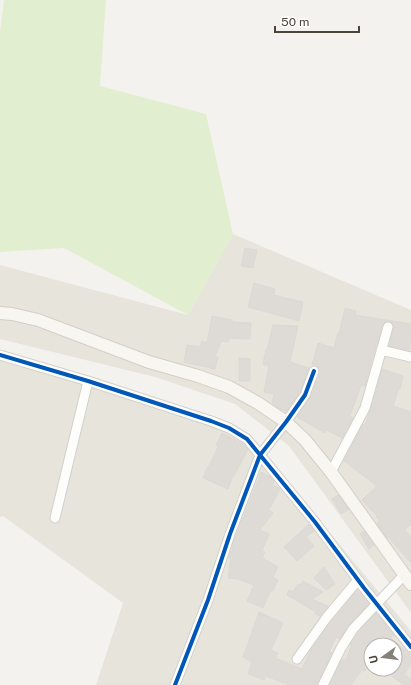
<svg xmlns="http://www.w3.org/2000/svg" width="411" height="685" viewBox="0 0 411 685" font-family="'Public Sans',sans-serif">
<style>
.residential{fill:#e7e4dc;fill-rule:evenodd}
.green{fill:#e1eecf}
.building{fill:#dedbd6;stroke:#dcd9d4}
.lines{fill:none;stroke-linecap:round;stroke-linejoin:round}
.street-casing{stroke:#d2d0cb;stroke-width:11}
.secondary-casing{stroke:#d3cfc5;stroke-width:14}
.street{stroke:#fdfdfc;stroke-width:9}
.secondary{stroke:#f7f6f1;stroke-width:12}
.cycleway-casing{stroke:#fff;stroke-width:6}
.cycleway{stroke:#0057b8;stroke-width:4}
</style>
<rect width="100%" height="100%" fill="#f4f2ee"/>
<path class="residential" d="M233,234L411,310V613L289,446L235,404L155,377L0,339V265L188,315Z
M0,357L214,417L258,446L411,631V685H96L123,603L3,516L0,517ZM371,645H395V669H371Z"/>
<path class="green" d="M4,0H106L100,86L206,114L233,234L188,315L64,248L0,252V32Z"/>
<path class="building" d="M245,248L257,250L253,268L241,266Z
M254,283L275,289L274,295L303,302L299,321L248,307Z
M345,308L356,311L355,315L411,324V339L409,350L389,346L394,326L393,323L390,321H387L384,323L375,348L365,386L361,385L350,416L353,418L342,438L327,430L325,433L297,417L311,397L320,373V370L318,367L316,365H312L318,343L334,348L338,333L339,334Z
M212,316L232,320V322L251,323L250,339L229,338L228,342L221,341L215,357H218L215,369L184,362L187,345L200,347L202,341L207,343Z
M273,325L298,326L290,362L309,368L300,392L287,411L280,409L272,403L274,394L264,392L269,366L263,364L266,350H267Z
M239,358L250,359V381H239Z
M382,369L403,376L400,389L399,388L393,406L411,412V524L405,530L411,537V563L388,537L387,538L377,523L380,521L376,517L377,516L362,500L377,486L344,461L363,424L365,425L377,389Z
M222,433L244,445L248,449L234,476L233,475L228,489L203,478L207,468H208L218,447L216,445Z
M261,472L271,477L274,481L272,485L280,489L269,510L273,513L260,530L269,534L262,551L265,552L262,558L278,567L273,577L278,580L273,591L271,590L263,608L247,601L254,585L238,579L228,578L231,559L228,558L233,548L232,547L236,536Z
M338,495L349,509L341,514L332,499Z
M309,524L314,531L306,537L314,546L297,561L284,547Z
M364,531L374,545L369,549L360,534Z
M324,567L335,584L326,590L314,578Z
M303,581L323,592L312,599L328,606L320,616L315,614L316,612L287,595L289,590L293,592L298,584L300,585Z
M357,590L369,604L349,625L340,639L336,637L329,652L332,653L317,685H289L266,676L264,680L248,674L252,662L243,657L259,612L283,623L271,650L278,653L275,658L302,669L311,650L332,621Z
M376,613L394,635L391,638L411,655V665L404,674L411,679V685H404L382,669H395V645H371V661L365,671L362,670L351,685H330L342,659L346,661L351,645L350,644L358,633Z"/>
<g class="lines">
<defs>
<path id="street" d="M381,350L411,357
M0,355L88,381L211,421L229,428L247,439L315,522L364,588L411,647
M331,472L365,408L388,327
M55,518L88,381
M297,659L327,617L358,580
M175,685L208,600L230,534L260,455L286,422L305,395L314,371
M323,685L341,648L353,629L404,575"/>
<path id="secondary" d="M0,313L12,314L38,320L149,362L198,376L229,387L258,403L286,422L305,440L331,472L411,584"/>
</defs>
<use href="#street" class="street-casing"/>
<use href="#secondary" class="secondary-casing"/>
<use href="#street" class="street"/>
<use href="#secondary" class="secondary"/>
<defs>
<path id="cycleway" d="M0,355L88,381L211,421L229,428L247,439L315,522L364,588L411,647
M175,685L208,600L230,534L260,455L286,422L305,395L314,371"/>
</defs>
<use href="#cycleway" class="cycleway-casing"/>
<use href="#cycleway" class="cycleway"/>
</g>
<g transform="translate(383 657) rotate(256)"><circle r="19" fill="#ffffff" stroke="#b7b4b0"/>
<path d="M0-3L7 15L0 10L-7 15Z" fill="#868178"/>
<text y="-6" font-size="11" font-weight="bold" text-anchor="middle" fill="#4b4439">U</text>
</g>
<path d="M275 26v6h84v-6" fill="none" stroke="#4b4439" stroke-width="2"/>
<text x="281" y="26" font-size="12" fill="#4b4439" stroke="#ffffff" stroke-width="3" paint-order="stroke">50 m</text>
</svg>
